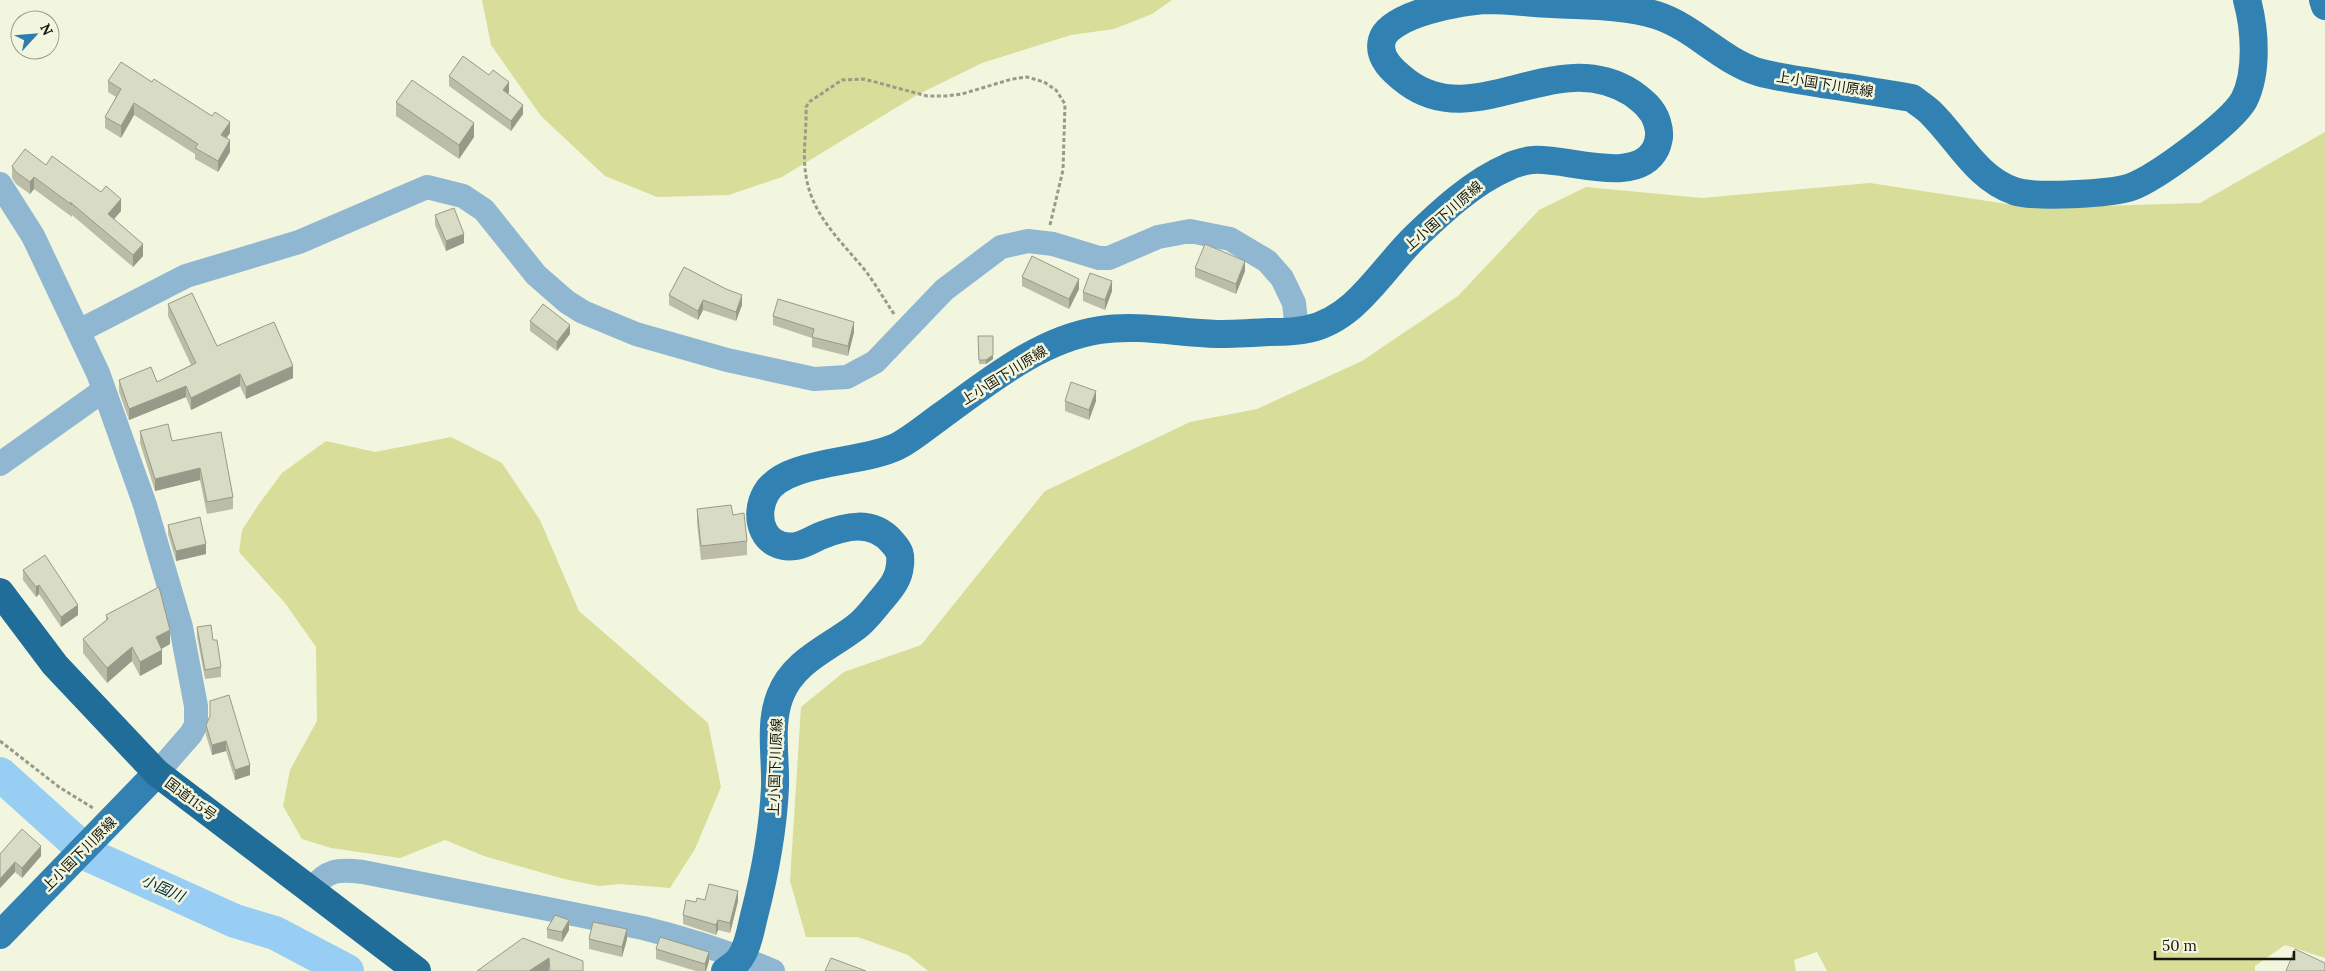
<svg xmlns="http://www.w3.org/2000/svg" width="2325" height="971" viewBox="0 0 2325 971" font-family="Lora,'Noto Sans JP',serif">
<style>
.green{fill:#d8dd99}
.lines{fill:none;stroke-linecap:round;stroke-linejoin:round}
.river{stroke:#99cef4;stroke-width:34}
.path{stroke:#999b89;stroke-width:3;stroke-dasharray:4 2.5;stroke-linecap:butt}
.minor{stroke:#90b7d2;stroke-width:24}
.major{stroke:#3181b3;stroke-width:28}
.highway{stroke:#216d9a;stroke-width:28}
.wall{fill:#bbbda9}
.shaded-wall{fill:#989a89}
.building{fill:#d9dcc4;stroke:#989a89}
.labels{text-anchor:middle;dominant-baseline:central;stroke-width:5;stroke-linejoin:round;paint-order:stroke}
.street-label{font-size:14px;fill:#16170e;stroke:#f3f6de}
.water-label{font-size:15px;font-style:italic;fill:#022d45;stroke:#f3f6de}
</style>
<rect width="100%" height="100%" fill="#f3f6de"/>
<path class="green" d="M482,0H1172L1152,14L1114,29L1071,35L982,63L917,95L782,177L729,195L657,197L605,176L541,116L491,45Z
M2325,132V958L2285,945L2255,966V971H1827L1817,952L1794,960L1796,971H928L908,955L858,937H806L790,881L801,707L844,672L921,645L1045,491L1190,422L1257,409L1362,361L1458,296L1539,210L1586,187L1702,198L1870,183L2033,208L2200,203Z
M451,437L502,463L540,520L579,611L708,723L721,787L695,849L670,888L620,884L599,886L564,879L484,856L445,840L400,858L331,848L302,839L283,806L290,770L317,721L316,647L285,603L239,552L242,530L259,504L282,473L326,441L375,452Z"/>
<g class="lines">
<path class="river" d="M0,774L91,856L235,921L275,933L347,971"/>
<path class="path" d="M894,314C884,299 875,283 864,269C840,240 812,215 806,176C802,153 807,130 806,107L809,102L842,80L864,79L927,96H946L962,94L1012,79L1027,77L1044,82L1056,90L1065,104L1063,170L1050,225
M0,741L59,787L93,808"/>
<path class="minor" d="M0,184L33,236L98,373L145,505L181,627L196,706V725L191,734L157,773
M79,331L186,276L299,242L427,187L463,196L484,210L536,275L567,302L583,312L636,334L727,360L814,379L847,377L875,362L944,290L1001,247L1028,241L1053,244L1099,258H1109L1158,237L1190,231L1230,239L1267,261L1282,278L1294,303L1297,331
M0,464L104,390
M311,890C327,869 339,869 363,872L643,928C688,939 731,953 773,971"/>
<path class="major" d="M2323,0L2325,6
M0,935L157,773
M725,971C734,964 738,963 743,953C749,942 751,928 754,916C765,873 773,831 775,787C776,758 769,724 780,696C793,661 829,648 856,627C866,620 874,608 882,599C891,588 899,579 900,565C901,554 900,551 892,542C872,519 845,526 820,536C814,539 803,545 796,546C764,551 752,518 766,493C785,460 862,464 898,446C913,438 927,426 941,416C988,382 1040,339 1100,330C1139,324 1178,333 1217,334C1234,334 1252,333 1269,332C1282,332 1296,332 1308,329C1356,319 1382,269 1415,237C1442,211 1473,182 1508,167C1513,164 1528,160 1533,160C1566,157 1637,187 1656,148C1660,138 1660,132 1657,122C1653,109 1643,101 1632,93C1554,44 1477,134 1407,82C1394,72 1377,58 1382,40C1389,14 1462,1 1487,0C1508,0 1531,3 1552,4C1586,6 1623,5 1656,15C1694,27 1720,60 1758,72C1779,78 1801,80 1822,84C1852,88 1882,93 1912,98C1918,103 1925,107 1930,112C1958,139 1976,178 2014,191C2033,198 2111,194 2131,187C2156,178 2231,123 2244,100C2258,72 2255,29 2247,0"/>
<path class="highway" d="M0,592L55,665L157,773L417,971"/>
</g>
<path class="wall" d="M449,76L509,92L508,94L523,114L511,131L449,86Z
M108,81L152,82L230,133L226,138L230,152L218,172L195,159V154L134,115L121,138L105,128V117L116,97L108,92Z
M396,102L474,137L459,159L396,116Z
M46,165L121,211L114,219L143,256L133,267L72,215V217L34,189L30,194L16,184L12,178V166Z
M435,215L464,243L446,251L435,225Z
M1195,268L1245,271L1236,294L1195,277Z
M1022,277L1079,289L1069,309L1022,286Z
M1112,291L1105,310L1083,301V292Z
M669,295L742,305L736,321L703,310L698,320L669,305Z
M168,304L217,346L293,378L246,399L240,386L191,410L186,397L129,420L119,392V380L157,382L191,365L168,316Z
M773,316L854,332L848,356L812,347V338L773,325Z
M530,321L570,334L557,351L530,331Z
M978,336L993,359L986,364H979Z
M1065,401H1096L1089,420L1065,411Z
M140,431L172,441L233,497V509L207,514L200,480L155,491L140,443Z
M697,509L747,541V555L701,560L697,523Z
M168,525L206,554L176,561L168,534Z
M23,570L78,615L61,627L39,594L36,597L23,580Z
M106,615L170,644L161,649L162,664L140,676L132,661L107,683L83,653V639L106,620Z
M197,627L213,640L221,667V677L205,679L197,637Z
M210,716L250,775L235,780L226,751L212,755L206,735V725Z
M0,854L41,856L22,878L15,872L0,888Z
M705,900L738,901L730,933L718,930L716,935L683,924V915L696,902Z
M547,929L569,930L562,942L547,938Z
M589,939H627L622,957L589,949Z
M656,949L709,961L706,971H696L656,959Z"/>
<path class="shaded-wall" d="M509,82V92L503,100V90Z
M134,103V115L121,138V126Z
M523,105V114L511,131V121Z
M230,122V133L221,146V135Z
M474,123V137L459,159V145Z
M230,140V152L218,172V161Z
M34,177V189L30,194V182Z
M121,199V211L108,226V214Z
M464,234V243L446,251V241Z
M143,244V256L133,267V255Z
M1245,261V271L1236,294V284Z
M1079,279V289L1069,309V299Z
M1112,281V291L1105,310V300Z
M742,295V305L736,321V312Z
M703,300V310L698,320V311Z
M854,322V332L848,356V346Z
M570,325V334L557,351V342Z
M993,355V359L986,364V360Z
M293,366V378L246,399V387Z
M240,374V386L191,410V398Z
M186,386V397L129,420V409Z
M1096,391V401L1089,420V410Z
M200,468V480L155,491V479Z
M206,544V554L176,561V551Z
M39,585V594L36,597V587Z
M78,605V615L61,627V617Z
M170,630V644L156,652V637Z
M132,647V661L107,683V668Z
M162,650V664L140,676V662Z
M226,741V751L212,755V745Z
M250,765V775L235,780V770Z
M41,846V856L22,878V868Z
M15,862V872L0,888V879Z
M738,891V901L730,933V923Z
M569,920V930L562,942V932Z
M718,920V930L716,935V925Z
M627,929V939L622,957V947Z
M709,952V961L706,971H705V964Z
M549,958V971H529Z"/>
<path class="building" d="M463,56L489,75L493,70L509,82L503,90L523,105L511,121L449,76Z
M121,62L152,82L154,79L212,116L215,112L230,122L221,135L230,140L218,161L195,148L198,144L134,103L121,126L105,117L121,89L108,81Z
M412,80L474,123L459,145L396,102Z
M25,149L46,165L52,156L101,192L106,186L121,199L108,214L143,244L133,255L70,202L72,205L34,177L30,182L16,172L12,166Z
M454,208L464,234L446,241L435,215Z
M1205,244L1245,261L1236,284L1195,268Z
M1032,256L1079,279L1069,299L1022,277Z
M684,267L726,289L742,295L736,312L703,300L698,311L669,295Z
M1090,273L1112,281L1105,300L1083,292Z
M192,293L217,346L274,322L293,366L246,387L240,374L191,398L186,386L129,409L119,380L151,367L157,382L196,363L168,304Z
M778,299L854,322L848,346L812,337L814,329L773,316Z
M543,304L570,325L557,342L530,321Z
M978,336H993V355L986,360H979Z
M1071,382L1096,391L1089,410L1065,401Z
M168,424L172,441L221,432L233,497L207,502L200,468L155,479L140,431Z
M731,505L733,515L744,513L747,541L701,546L697,509Z
M200,517L206,544L176,551L168,525Z
M45,555L78,605L61,617L39,585L36,587L23,570Z
M159,587L170,630L156,637L162,650L140,662L132,647L107,668L83,639L108,619L106,615Z
M211,625L213,640H217L221,667L205,670L197,627Z
M229,695L250,765L235,770L226,741L212,745L206,725L210,716V701Z
M22,829L41,846L22,868L15,862L0,879V854Z
M709,884L738,891L730,923L718,920L716,925L683,915L686,900L696,902L697,898L705,900Z
M555,915L569,920L562,932L547,929Z
M593,922L627,929L622,947L589,939Z
M660,937L709,952L705,964L656,949Z
M523,938L583,961V971H550L549,958L529,971H477Z
M2295,949L2325,963V971H2286Z
M831,958L866,971H825Z"/>
<g class="labels">
<g class="street-label">
<text transform="translate(1825 84) rotate(9)">上小国下川原線</text>
<text transform="translate(1443 216) rotate(-41)">上小国下川原線</text>
<text transform="translate(1004 375) rotate(-32)">上小国下川原線</text>
<text transform="translate(775 767) rotate(-88)">上小国下川原線</text>
<text transform="translate(191 799) rotate(37)">国道115号</text>
<text transform="translate(79 854) rotate(-45)">上小国下川原線</text>
</g>
<g class="water-label">
<text transform="translate(163 888) rotate(24)">小国川</text>
</g>
</g>
<g transform="translate(35 35) rotate(64)"><circle r="24" fill="#f3f6de" stroke="#9b9d8b"/>
<path d="M0-4L9 19L0 12L-9 19Z" fill="#2d7daf"/>
<text y="-8" font-size="14" font-weight="bold" text-anchor="middle" fill="#16170e">N</text>
</g>
<path d="M2155 951v8h139v-8" fill="none" stroke="#16170e" stroke-width="2.5"/>
<text x="2162" y="951" font-size="15" fill="#16170e" stroke="#f3f6de" stroke-width="4" paint-order="stroke">50 m</text>
</svg>
